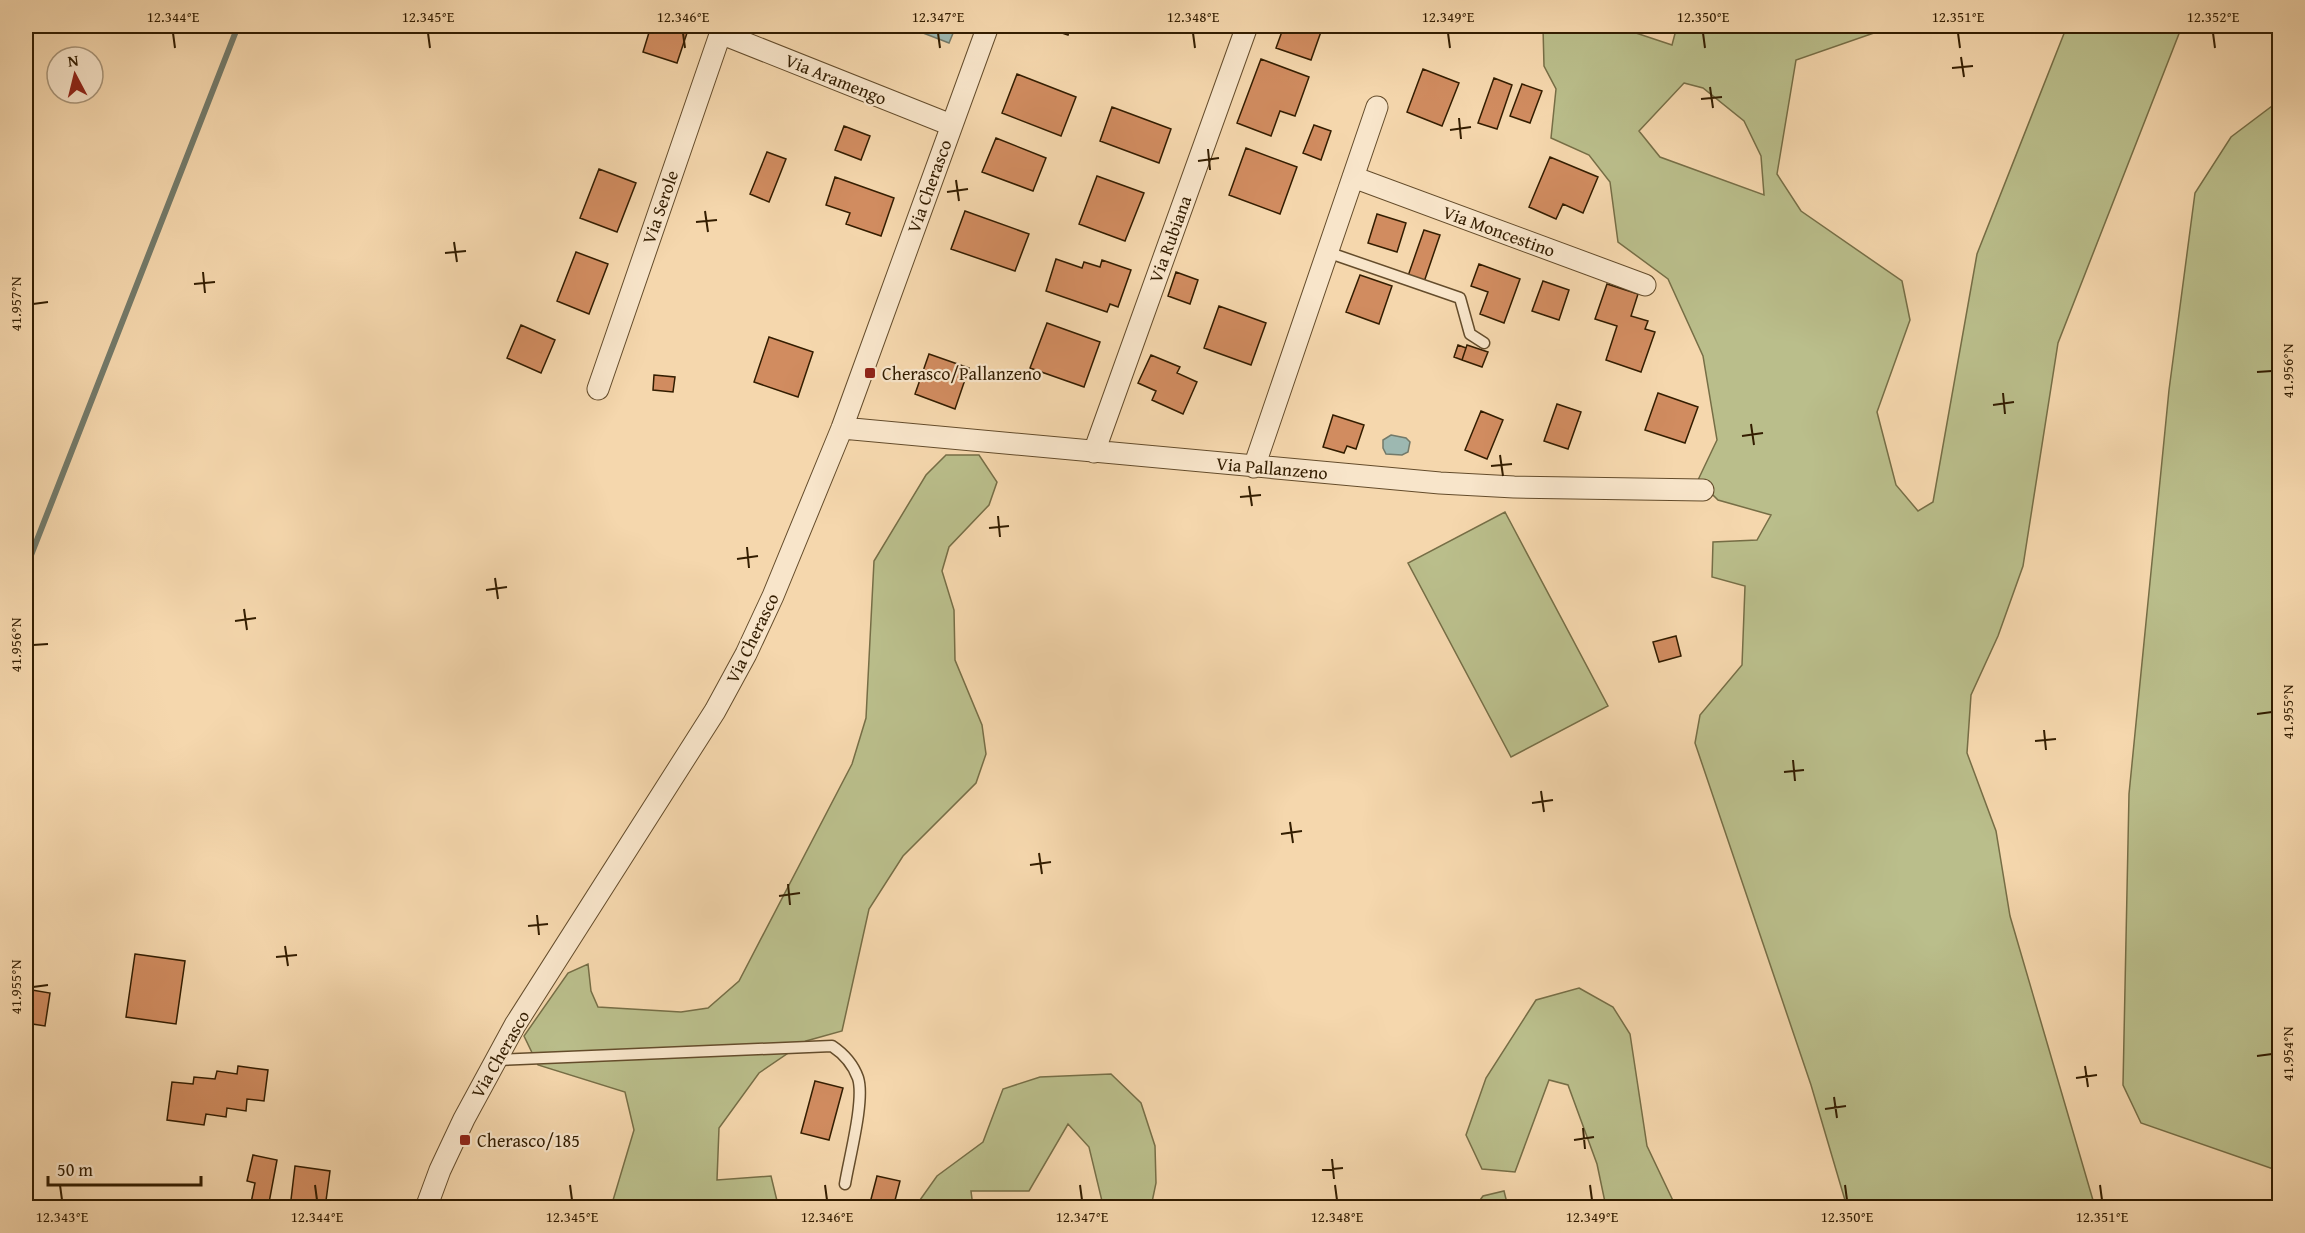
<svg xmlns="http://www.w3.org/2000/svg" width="2305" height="1233" viewBox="0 0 2305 1233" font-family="'Gentium Book Plus',serif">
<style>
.green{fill:#babe8b;stroke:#766e46;stroke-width:1.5;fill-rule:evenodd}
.water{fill:#9db8b1;stroke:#737a6a;stroke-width:1.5}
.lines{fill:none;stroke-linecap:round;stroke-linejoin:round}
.stream{stroke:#737a6a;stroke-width:6}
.building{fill:#d18c60;stroke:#331d00;stroke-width:1.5}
.service-casing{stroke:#644c2b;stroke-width:13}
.minor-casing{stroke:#644c2b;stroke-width:23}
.service{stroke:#f8e5ca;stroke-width:10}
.minor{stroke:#f8e5ca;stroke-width:21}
.ticks{fill:none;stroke:#331d00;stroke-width:2}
.poi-dot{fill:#8f2418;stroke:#f8e5ca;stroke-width:2}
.labels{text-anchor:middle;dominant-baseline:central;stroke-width:4.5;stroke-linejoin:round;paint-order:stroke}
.street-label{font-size:18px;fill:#331d00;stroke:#f8e5ca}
.poi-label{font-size:18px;fill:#331d00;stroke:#f8e5ca;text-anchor:start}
.neatline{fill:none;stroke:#331d00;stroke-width:2}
.ticks-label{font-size:15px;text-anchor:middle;fill:#331d00}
</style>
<rect width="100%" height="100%" fill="#f5d7ad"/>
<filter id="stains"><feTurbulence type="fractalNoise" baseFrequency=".00333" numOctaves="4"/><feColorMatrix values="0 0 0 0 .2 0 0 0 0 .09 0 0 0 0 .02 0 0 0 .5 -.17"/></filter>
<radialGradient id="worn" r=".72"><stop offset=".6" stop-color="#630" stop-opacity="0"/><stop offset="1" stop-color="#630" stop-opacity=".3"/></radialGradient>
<path class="green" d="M1546,26H1615L1672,45L1677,26H1894L1796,60L1777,174L1801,211L1902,281L1910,320L1877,412L1896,485L1918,511L1933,502L1977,254L2067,26H2182L2058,343L2023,566L1998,636L1971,695L1967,753L1996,831L2010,916L2095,1207H1847L1811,1085L1695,743L1700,715L1742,665L1745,586L1712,577L1713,542L1757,540L1771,515L1718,500L1698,480L1717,440L1703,356L1668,279L1618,242L1610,182L1589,155L1551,138L1556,89L1544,66L1543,28ZM1684,83L1703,88L1744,121L1761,156L1764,195L1660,157L1639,131Z
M2279,93L2280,1171H2279L2141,1123L2123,1085L2129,794L2169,390L2195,193L2231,137L2272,106Z
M946,455H979L997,482L989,505L949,547L942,571L954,610L955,660L982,725L986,754L976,783L903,856L869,909L842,1031L806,1041L759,1073L719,1128L717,1180L771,1176L778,1205L774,1208L611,1207L634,1130L625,1092L538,1065L524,1036L568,973L588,964L591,991L598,1007L681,1012L708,1008L739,981L852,764L866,718L874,561L926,475Z
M1505,512L1608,706L1511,757L1408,563Z
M1579,988L1613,1007L1630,1034L1647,1146L1676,1207H1606L1597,1164L1568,1085L1549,1080L1515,1172L1482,1169L1466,1135L1486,1078L1536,1000Z
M1111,1074L1141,1103L1155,1146L1156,1183L1151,1207H1102V1201L1089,1147L1068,1124L1029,1191H971L973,1207H915L937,1176L983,1142L1003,1089L1040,1077Z
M1504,1191L1508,1207H1475L1483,1196Z"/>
<path class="water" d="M905,26H956L949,43Z
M1391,435L1406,438L1410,442L1408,452L1402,455L1386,454L1383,448V440Z"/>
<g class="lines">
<path class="stream" d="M26,568L238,26"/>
</g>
<path class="building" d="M651,26H664L687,33L677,63L643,52Z
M804,26H819L817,31Z
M1041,26H1071L1068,35Z
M1284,26H1323L1311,60L1276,48Z
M1261,59L1309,77L1295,116L1280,111L1271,136L1237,123Z
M1423,69L1459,83L1442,126L1407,112Z
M1017,74L1076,97L1061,136L1002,113Z
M1494,78L1512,85L1497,129L1478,123Z
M1522,84L1542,91L1530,123L1510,116Z
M1112,107L1171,129L1159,163L1100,141Z
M1314,125L1331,131L1321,160L1303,153Z
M844,126L870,136L861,160L835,150Z
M996,138L1046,158L1033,191L982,172Z
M1246,148L1297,167L1280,214L1229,195Z
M767,152L786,159L769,202L750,194Z
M1550,157L1598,177L1583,213L1563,204L1556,219L1529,207Z
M599,169L636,183L617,232L580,218Z
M1097,176L1144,193L1125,241L1079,224Z
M835,177L894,198L881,236L846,224L850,213L826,205Z
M965,211L1029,234L1015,271L951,249Z
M1377,214L1406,223L1397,252L1368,243Z
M1424,230L1440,235L1424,282L1408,276Z
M576,252L608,264L589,314L557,301Z
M1056,259L1082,268L1084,262L1100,267L1102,260L1131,270L1118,307L1110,304L1107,312L1046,291Z
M1479,264L1520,279L1504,323L1480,314L1488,292L1471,286Z
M1176,272L1198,280L1190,304L1168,296Z
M1360,275L1392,286L1379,324L1346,312Z
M1543,281L1569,290L1559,320L1532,311Z
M1607,284L1638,294L1631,316L1648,321L1645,329L1655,332L1641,372L1606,360L1617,326L1595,319Z
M1219,306L1266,323L1251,365L1204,348Z
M1047,323L1100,342L1084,387L1030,368Z
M521,325L555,340L541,373L507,358Z
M769,337L813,352L798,397L754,382Z
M1458,345L1466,348L1462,360L1454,357Z
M1467,345L1488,352L1482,367L1462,360Z
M929,354L969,368L955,409L915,394Z
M1151,355L1180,367L1177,373L1197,382L1183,414L1152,400L1156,391L1138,383Z
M654,375L675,377L673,392L653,390Z
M1658,393L1698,407L1685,443L1645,430Z
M1557,404L1581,412L1568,449L1544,441Z
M1481,411L1503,420L1487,459L1465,450Z
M1333,415L1364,425L1356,449L1347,446L1344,453L1323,447Z
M1676,636L1681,656L1659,662L1653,642Z
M135,954L185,961L176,1024L126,1017Z
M26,989L50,993L45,1026L26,1023Z
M238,1066L268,1070L264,1101L247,1099L246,1111L227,1108L226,1117L206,1114L204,1125L167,1120L172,1082L193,1084L194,1077L215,1079L217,1071L237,1074Z
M815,1081L843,1088L829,1140L801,1133Z
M253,1155L277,1160L268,1208H250L255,1183L247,1181Z
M295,1166L330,1171L325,1208H290Z
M877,1176L900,1181L893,1208L870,1203Z"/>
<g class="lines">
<defs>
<path id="service" d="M1327,252L1460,298L1470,334L1484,343
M496,1060L832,1046C844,1054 853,1064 858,1078C865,1100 849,1159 845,1184"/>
<path id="minor" d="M720,33L951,125
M1353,177L1645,285
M598,389L723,26
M842,428L1440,483L1514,487L1703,490
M1094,452L1247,26
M1254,467L1377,107
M426,1208L440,1170L464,1119L515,1025L715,711L746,654L773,596L842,428L988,26"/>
</defs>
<use href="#service" class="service-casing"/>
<use href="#minor" class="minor-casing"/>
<use href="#service" class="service"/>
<use href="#minor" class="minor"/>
</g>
<path class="ticks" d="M173,33L175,48M428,33L430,48M683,33L685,48M938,33L940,48M1193,33L1195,48M1448,33L1450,48M1703,33L1705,48M1958,33L1960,48M2213,33L2215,48M1961,57L1964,77M1952,68L1973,66M1710,87L1713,108M1701,99L1722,97M1459,118L1461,139M1450,130L1471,127M1208,149L1210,170M1198,161L1219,158M956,180L959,201M947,192L968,189M705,211L708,232M696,222L717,220M454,242L457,262M445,253L466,251M203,272L205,293M194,284L215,282M33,304L48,302M2257,372L2272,371M2003,393L2005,414M1993,405L2014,402M1751,424L1754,445M1742,436L1763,433M1500,455L1503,476M1491,466L1512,464M1249,486L1252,506M1240,497L1261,495M998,516L1000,537M989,528L1009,526M747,547L749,568M737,559L758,556M495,578L498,599M486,590L507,587M244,609L247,630M235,621L256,618M33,645L48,644M2257,714L2272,712M2044,730L2046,750M2035,741L2056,739M1793,760L1795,781M1784,772L1804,770M1541,791L1544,812M1532,803L1553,800M1290,822L1293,843M1281,834L1302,831M1039,853L1042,874M1030,865L1051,862M788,884L790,905M779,896L800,893M537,915L539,935M528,926L548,924M285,946L288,966M276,957L297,955M33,987L48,985M2257,1056L2272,1054M2085,1066L2088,1087M2076,1078L2097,1075M1834,1097L1837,1118M1825,1109L1846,1106M1583,1128L1585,1149M1574,1140L1594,1137M1332,1159L1334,1179M1322,1170L1343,1168M60,1185L62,1200M315,1185L317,1200M570,1185L572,1200M825,1185L827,1200M1080,1185L1082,1200M1335,1185L1337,1200M1590,1185L1592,1200M1845,1185L1847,1200M2100,1185L2102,1200"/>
<g class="poi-dot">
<rect x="864" y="367" width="12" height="12" rx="3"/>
<rect x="459" y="1134" width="12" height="12" rx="3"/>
</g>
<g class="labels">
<g class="street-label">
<text transform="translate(836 79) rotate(22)">Via Aramengo</text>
<text transform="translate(929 186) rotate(-70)">Via Cherasco</text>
<text transform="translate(660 207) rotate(-71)">Via Serole</text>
<text transform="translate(1499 231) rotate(20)">Via Moncestino</text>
<text transform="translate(1170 239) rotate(-70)">Via Rubiana</text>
<text transform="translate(1272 468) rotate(5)">Via Pallanzeno</text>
<text transform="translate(752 638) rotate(-64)">Via Cherasco</text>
<text transform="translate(500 1054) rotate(-60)">Via Cherasco</text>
</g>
<g class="poi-label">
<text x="882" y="373">Cherasco/Pallanzeno</text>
<text x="477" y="1140">Cherasco/185</text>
</g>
</g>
<rect width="2305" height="1233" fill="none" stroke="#f5d7ad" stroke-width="66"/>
<g transform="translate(75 75) rotate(353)"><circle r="28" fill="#f8e5ca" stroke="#a99579" stroke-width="1.5"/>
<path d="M0-4.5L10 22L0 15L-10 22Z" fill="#8f2418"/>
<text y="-9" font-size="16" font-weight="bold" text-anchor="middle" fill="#331d00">N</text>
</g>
<path d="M48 1176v9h153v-9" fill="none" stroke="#331d00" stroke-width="3"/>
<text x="57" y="1176" font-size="18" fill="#331d00" stroke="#f8e5ca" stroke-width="4.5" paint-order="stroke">50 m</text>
<rect x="33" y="33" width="2239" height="1167" class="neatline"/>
<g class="ticks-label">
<text x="173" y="22">12.344°E</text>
<text x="428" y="22">12.345°E</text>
<text x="683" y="22">12.346°E</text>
<text x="938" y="22">12.347°E</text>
<text x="1193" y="22">12.348°E</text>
<text x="1448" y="22">12.349°E</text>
<text x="1703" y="22">12.350°E</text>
<text x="1958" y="22">12.351°E</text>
<text x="2213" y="22">12.352°E</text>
<text transform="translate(16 304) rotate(-90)" y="5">41.957°N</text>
<text transform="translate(2288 371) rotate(-90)" y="5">41.956°N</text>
<text transform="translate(16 645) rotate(-90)" y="5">41.956°N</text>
<text transform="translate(2288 712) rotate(-90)" y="5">41.955°N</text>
<text transform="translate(16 987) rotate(-90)" y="5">41.955°N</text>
<text transform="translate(2288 1054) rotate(-90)" y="5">41.954°N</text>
<text x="62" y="1222">12.343°E</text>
<text x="317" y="1222">12.344°E</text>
<text x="572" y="1222">12.345°E</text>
<text x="827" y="1222">12.346°E</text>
<text x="1082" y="1222">12.347°E</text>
<text x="1337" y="1222">12.348°E</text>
<text x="1592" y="1222">12.349°E</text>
<text x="1847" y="1222">12.350°E</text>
<text x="2102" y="1222">12.351°E</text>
</g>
<rect width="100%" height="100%" filter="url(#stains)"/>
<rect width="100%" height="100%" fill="url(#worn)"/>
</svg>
